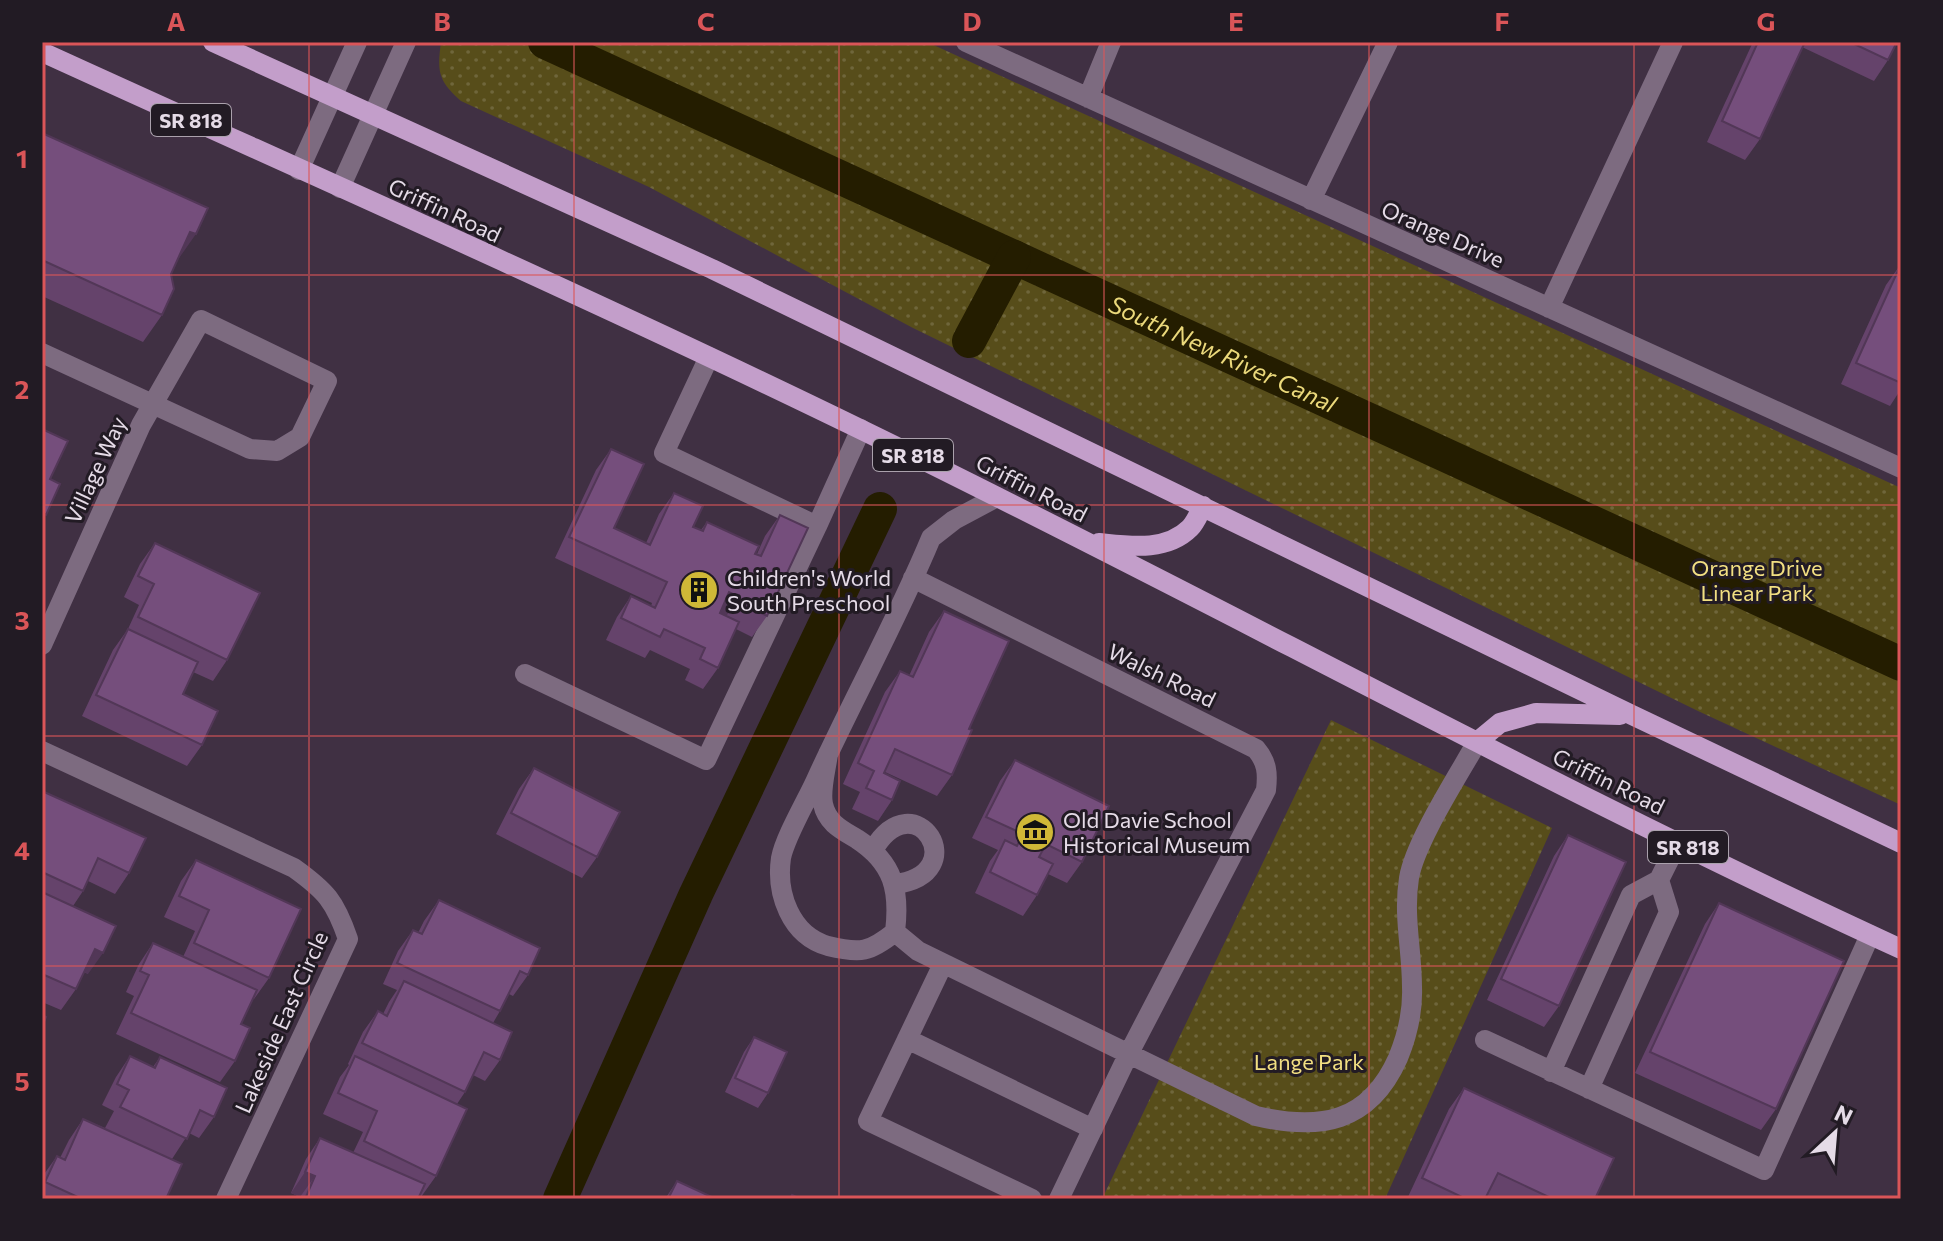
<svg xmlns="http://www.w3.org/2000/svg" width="1943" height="1241" viewBox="0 0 1943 1241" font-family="Commissioner,sans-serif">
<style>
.park{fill:url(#park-dots)}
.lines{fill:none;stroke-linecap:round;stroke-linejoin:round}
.canal{stroke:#241d00;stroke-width:34}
.minor{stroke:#7d6b80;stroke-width:20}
.major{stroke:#c39eca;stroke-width:20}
.wall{fill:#65436b}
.shaded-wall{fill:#523757}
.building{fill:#754e7c;stroke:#523757;stroke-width:2}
.grid{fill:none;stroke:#da5558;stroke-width:2;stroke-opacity:0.55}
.labels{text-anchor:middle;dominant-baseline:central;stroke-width:6;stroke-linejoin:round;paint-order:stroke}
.shield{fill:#221b24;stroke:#aaa1ac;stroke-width:2}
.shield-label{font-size:20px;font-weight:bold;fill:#e5dbe7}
.street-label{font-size:22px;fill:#e5dbe7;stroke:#221b24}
.park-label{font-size:22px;fill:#f2df82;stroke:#221b24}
.poi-label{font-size:22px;fill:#e5dbe7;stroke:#221b24;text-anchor:start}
.water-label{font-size:24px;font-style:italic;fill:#ebd97b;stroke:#221b24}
.neatline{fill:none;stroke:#da5558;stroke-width:3}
.grid-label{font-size:26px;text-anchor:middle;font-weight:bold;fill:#da5558}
</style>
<defs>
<pattern id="park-dots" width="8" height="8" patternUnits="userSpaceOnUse" patternTransform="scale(2)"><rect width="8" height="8" fill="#574d1a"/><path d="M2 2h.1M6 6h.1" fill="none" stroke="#6f663b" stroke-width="1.8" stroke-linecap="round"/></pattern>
</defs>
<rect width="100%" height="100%" fill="#403043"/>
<path class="park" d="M441,42H927L1901,488V805L1698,711L913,328L649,187L461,101C438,81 437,71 441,42Z
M1331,720L1552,828L1385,1199H1102Z"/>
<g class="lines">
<g class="canal">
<path id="s1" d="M545,42L1901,664"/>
<path d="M969,341L1014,257"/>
<path d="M560,1199L696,894L880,509"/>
</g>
<path class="minor" d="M966,42L1901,468
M1088,98L1111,42
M299,170L357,42
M340,188L406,42
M1311,200L1388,42
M1549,308L1673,42
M42,353L250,449L277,451L300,437L327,381L201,320L141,425L42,645
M817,526L861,429
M913,578L1256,749C1267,762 1268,773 1266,790L1128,1055L1059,1199
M525,674L706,760L817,526L664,453L709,357
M42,751L294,868C326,891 335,901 348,939L226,1199
M828,754C826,769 820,790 823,804C827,823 842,830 857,839C894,863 900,891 895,932C870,952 861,954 828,946C790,935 776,893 781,858C785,837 807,800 816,780C853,699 897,620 931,538L954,520L997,497
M873,850C915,779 975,874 895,884
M895,932L918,951L1256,1116C1320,1131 1369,1123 1398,1058C1407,1036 1413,1012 1412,987C1412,950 1403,916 1409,878C1415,842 1458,776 1477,742
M943,964L868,1121L1032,1199
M907,1039L1093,1129
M1485,1040L1764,1170L1870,935
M1551,1072L1631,895L1659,880L1678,842
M1589,1089L1669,912L1659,880"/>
<path class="major" d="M213,42L712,269L1632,715L1901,843
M42,52C316,177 591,298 862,430C1210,599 1549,788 1901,949
M1099,543C1129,546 1166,552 1190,528C1196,522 1199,513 1203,506
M1477,742L1500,723L1536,713L1620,715"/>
</g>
<path class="wall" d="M1753,42H1897L1888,60L1874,81L1802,47L1760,139L1745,160L1707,142Z
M42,133L177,261L171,274L162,315L143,342L42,296Z
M1901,264V389L1890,406L1841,384L1886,285Z
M611,449L614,528L646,543L659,514L674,493L693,527L701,530L707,522L757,554L765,536L780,515L767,616L752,637L736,629L718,668L703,689L685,680L690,669L650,650L645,658L606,640L617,617L631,596L651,606L652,603L555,558L596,470Z
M155,543L227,660L213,681L193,672L183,694L202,745L187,766L82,716L113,650L128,629L139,605L124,597L140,564Z
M944,611L973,720L952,775L937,796L885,772L884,773L892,800L878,821L852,809L860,792L843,784L885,692L900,671L909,676L929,632Z
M1015,760L1082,862L1067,883L1048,874L1037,895L1023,916L975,893L990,861L998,850L972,838L1000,781Z
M534,768L597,857L582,878L496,834L519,789Z
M42,791L129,873L115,894L88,881L83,891L73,906L88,974L84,972L76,989L61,1010L42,1002Z
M1568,835L1559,1006L1544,1027L1487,1000L1554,856Z
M196,860L269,978L254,999H253L241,1024L235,1061L220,1082L116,1034L134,996L126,992L139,964L153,943L183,957L195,931L164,917L181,881Z
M439,900L528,975L513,996L509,994L500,1011L493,1023L500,1060L485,1081L473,1075L465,1092L457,1104L436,1176L421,1197L420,1196L418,1199H299L300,1197L291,1193L306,1159L320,1138L353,1153L363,1132L323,1114L340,1077L349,1065L348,1064L363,1032L378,1011L383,1014L389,1002L397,990L383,984L398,951L413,930L418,933L424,921Z
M1719,903L1776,1109L1761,1130L1635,1073L1705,924Z
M754,1037L768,1093L758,1108L725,1092L744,1052Z
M130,1056L153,1067L160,1057L214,1117L199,1138L189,1133L172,1159L166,1199H42V1177L57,1156L60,1158L69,1140L83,1119L105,1128L114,1111L102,1105L116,1077Z
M1464,1088L1595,1199H1494L1487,1196L1485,1199H1407L1449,1109Z
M677,1181L716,1199H665Z"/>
<path class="shaded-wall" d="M190,232L196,234L177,261Z
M729,592L739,597L725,618L714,613Z
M95,949L103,953L88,974L80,970Z
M305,1172L315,1176L300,1197L291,1193Z"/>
<path class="building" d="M1758,42H1805L1760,139L1722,121Z
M1850,42H1897L1888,60Z
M42,133L208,208L196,234L190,232L171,274L174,289L162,315L42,260Z
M1901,264V383L1856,363Z
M42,429L68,441L50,479L60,484L46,515L42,513Z
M611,449L644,464L614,528L650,545L674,493L703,506L693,527L703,531L707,522L759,546L755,554L761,556L780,515L808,528L767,616L737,601L739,597L729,592L720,613L739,622L718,668L700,659L705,648L664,629L660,637L621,618L631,596L655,608L667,582L569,537Z
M155,543L260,593L227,660L138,617L154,584L138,576Z
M944,611L1009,641L973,720L969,729L972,730L952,775L895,749L884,773L900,781L892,800L866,788L874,771L858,763L900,671L913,677Z
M128,629L198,662L183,694L218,711L202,745L96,695Z
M1015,760L1109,806L1082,862L1046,844L1039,857L1053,864L1037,895L990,872L1005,840L1017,846L1023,834L986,817Z
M534,768L620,812L597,857L511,813Z
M42,791L146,838L129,873L98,858L83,891L42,872Z
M1568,835L1626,862L1559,1006L1501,979Z
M196,860L301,909L269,978L194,943L209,910L179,896Z
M42,892L116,926L103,953L95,949L76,989L42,974Z
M439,900L540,948L528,975L520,971L500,1011L397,963L413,930L422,934Z
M1719,903L1844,961L1776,1109L1650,1052Z
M153,943L257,990L241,1024L250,1028L235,1061L131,1013L149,975L140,971Z
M404,981L512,1032L500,1060L484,1052L465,1092L362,1043L378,1011L387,1016Z
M42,1015L46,1017L42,1027Z
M754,1037L787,1052L768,1093L735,1078Z
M130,1056L155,1068L160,1057L227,1088L214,1117L200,1110L187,1139L120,1107L129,1090L117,1084Z
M355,1056L467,1109L436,1176L364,1141L377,1111L338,1093Z
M1464,1088L1614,1158L1595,1199H1553L1498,1173L1485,1199H1466L1422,1178Z
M83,1119L182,1164L166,1199H82L45,1182L57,1156L65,1160Z
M320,1138L425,1184L418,1199H305L315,1176L305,1172Z
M677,1181L716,1199H668Z
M792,1195L801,1199H790Z"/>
<path class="grid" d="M309,42V1199M574,42V1199M839,42V1199M1104,42V1199M1369,42V1199M1634,42V1199M42,275H1901M42,505H1901M42,736H1901M42,966H1901"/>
<defs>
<symbol id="building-disc" viewBox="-11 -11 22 22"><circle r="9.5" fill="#cfb837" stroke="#221b24"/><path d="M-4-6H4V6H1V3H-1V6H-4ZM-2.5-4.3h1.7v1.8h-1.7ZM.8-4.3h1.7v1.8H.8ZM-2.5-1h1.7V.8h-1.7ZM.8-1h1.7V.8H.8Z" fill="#111"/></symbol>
<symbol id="museum-disc" viewBox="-11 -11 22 22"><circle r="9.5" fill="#cfb837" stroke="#221b24"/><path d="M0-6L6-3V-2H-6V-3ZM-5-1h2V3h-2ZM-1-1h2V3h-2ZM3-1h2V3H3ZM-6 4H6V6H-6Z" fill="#111"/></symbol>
</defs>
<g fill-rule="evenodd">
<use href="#building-disc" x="677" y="568" width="44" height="44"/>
<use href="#museum-disc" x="1013" y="810" width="44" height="44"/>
</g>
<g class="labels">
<g class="shield">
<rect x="151" y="104" width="80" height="32" rx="6"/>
<rect x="873" y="439" width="80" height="32" rx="6"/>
<rect x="1648" y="831" width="80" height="32" rx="6"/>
</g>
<g class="shield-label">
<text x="191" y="120">SR 818</text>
<text x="913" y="455">SR 818</text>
<text x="1688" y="847">SR 818</text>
</g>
<g class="street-label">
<text transform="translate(445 210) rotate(25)">Griffin Road</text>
<text transform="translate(1443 234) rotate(24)">Orange Drive</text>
<text transform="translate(95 470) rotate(-65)">Village Way</text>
<text transform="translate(1032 488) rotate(27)">Griffin Road</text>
<text transform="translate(1162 675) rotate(26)">Walsh Road</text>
<text transform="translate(1609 781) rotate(26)">Griffin Road</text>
<text transform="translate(281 1022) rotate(-66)">Lakeside East Circle</text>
</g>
<g class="park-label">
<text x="1757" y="567">Orange Drive<tspan x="1757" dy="25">Linear Park</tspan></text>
<text x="1309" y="1061">Lange Park</text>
</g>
<g class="poi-label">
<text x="727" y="577">Children's World<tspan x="727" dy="25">South Preschool</tspan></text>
<text x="1063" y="819">Old Davie School<tspan x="1063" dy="25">Historical Museum</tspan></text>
</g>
<g class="water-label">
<text stroke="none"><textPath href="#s1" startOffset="746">South New River Canal</textPath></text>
</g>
</g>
<rect width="1943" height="1241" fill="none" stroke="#221b24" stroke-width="88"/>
<g transform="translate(1835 1133) rotate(26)" stroke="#221b24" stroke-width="6" paint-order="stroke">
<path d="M0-6L14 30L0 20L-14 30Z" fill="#e5dbe7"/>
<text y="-12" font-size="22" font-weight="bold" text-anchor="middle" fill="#e5dbe7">N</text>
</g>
<rect x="44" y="44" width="1855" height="1153" class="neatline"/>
<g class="grid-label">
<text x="176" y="31">A</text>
<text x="442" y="31">B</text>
<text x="706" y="31">C</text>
<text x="972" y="31">D</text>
<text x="1236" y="31">E</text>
<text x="1502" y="31">F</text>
<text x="1766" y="31">G</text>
<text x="22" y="168">1</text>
<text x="22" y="399">2</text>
<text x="22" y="630">3</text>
<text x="22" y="860">4</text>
<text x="22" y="1091">5</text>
</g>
</svg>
